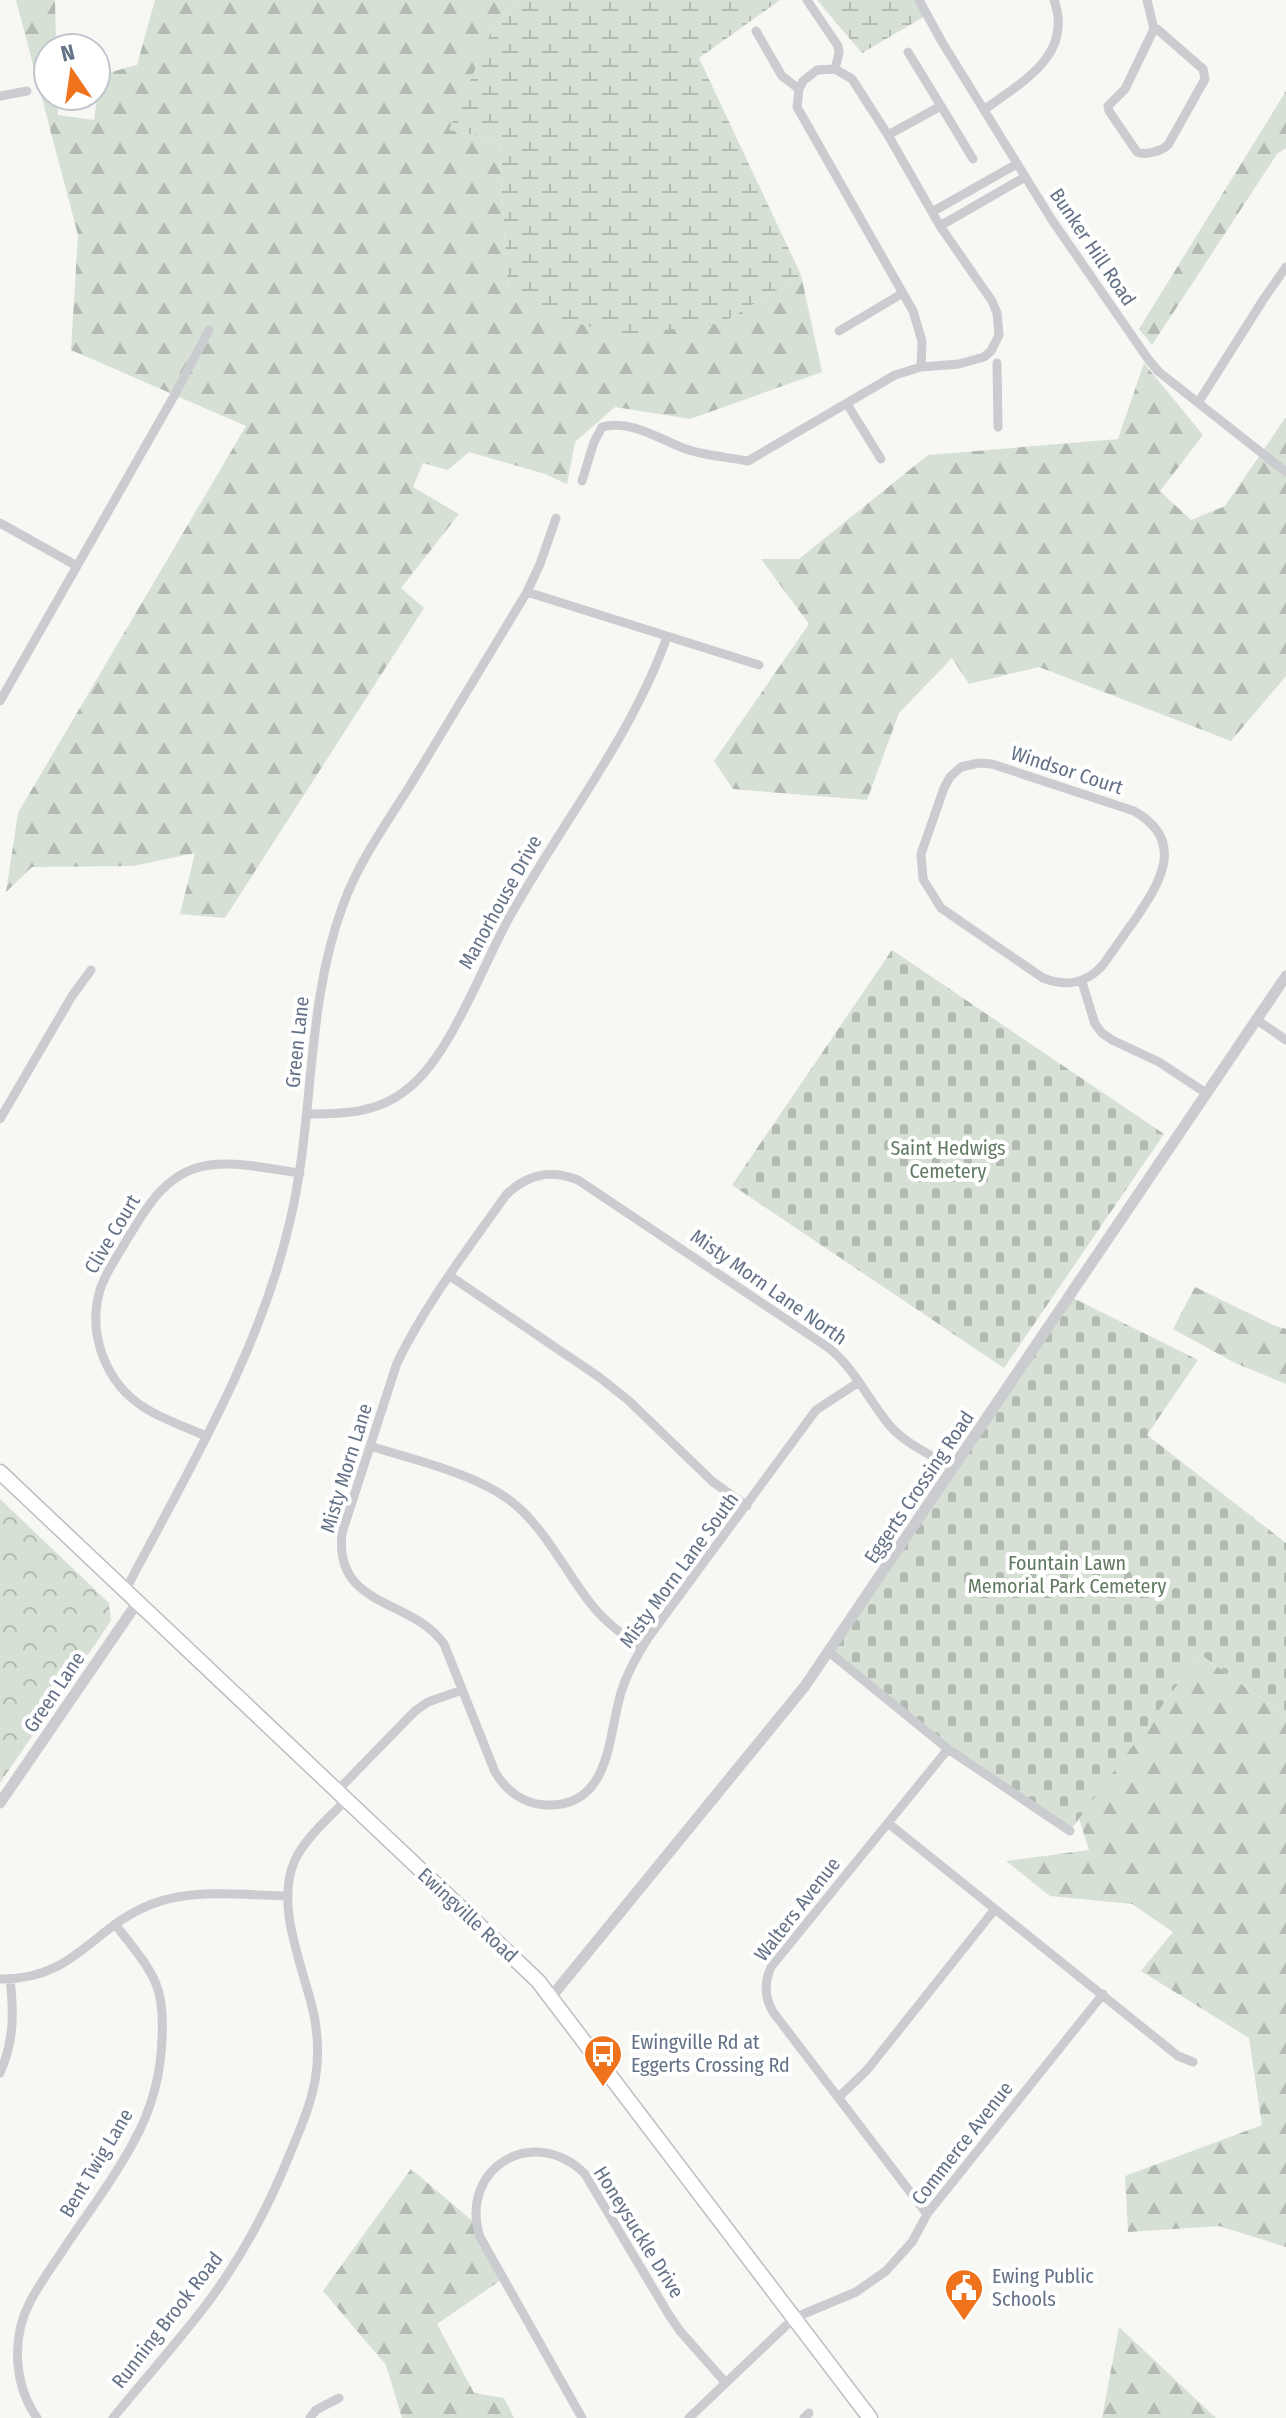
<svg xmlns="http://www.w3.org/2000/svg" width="1286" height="2418" viewBox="0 0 1286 2418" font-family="'Fira Sans Condensed',sans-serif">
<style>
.forest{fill:url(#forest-firs)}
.wetland{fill:url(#wetland-marsh)}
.cemetery{fill:url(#cemetery-stones)}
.park{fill:url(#park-crowns)}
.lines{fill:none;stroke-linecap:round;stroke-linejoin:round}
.secondary-casing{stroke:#bbbfc4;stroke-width:17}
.minor{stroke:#caccd0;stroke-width:9}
.tertiary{stroke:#caccd0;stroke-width:11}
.secondary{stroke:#fff;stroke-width:14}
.labels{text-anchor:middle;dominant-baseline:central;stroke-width:8;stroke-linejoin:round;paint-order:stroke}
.street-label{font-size:20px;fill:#647287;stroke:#fff}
.park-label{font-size:20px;fill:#607960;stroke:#fff}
.poi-label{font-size:20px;fill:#647287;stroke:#fff;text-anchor:start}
</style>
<defs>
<pattern id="forest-firs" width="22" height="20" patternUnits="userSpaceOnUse" patternTransform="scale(2)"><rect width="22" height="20" fill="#d7e0d5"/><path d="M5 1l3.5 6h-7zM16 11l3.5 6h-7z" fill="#b2bab2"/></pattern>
<pattern id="wetland-marsh" width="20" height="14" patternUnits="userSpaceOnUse" patternTransform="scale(2)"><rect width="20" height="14" fill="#d7e0d5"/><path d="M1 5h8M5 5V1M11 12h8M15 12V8" fill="none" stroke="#b2bab2"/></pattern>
<pattern id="cemetery-stones" width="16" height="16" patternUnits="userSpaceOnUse" patternTransform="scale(2)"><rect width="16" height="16" fill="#d7e0d5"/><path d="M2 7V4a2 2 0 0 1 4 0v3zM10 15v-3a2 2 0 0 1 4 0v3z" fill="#b2bab2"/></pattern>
<pattern id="park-crowns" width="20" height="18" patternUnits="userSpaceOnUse" patternTransform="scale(2)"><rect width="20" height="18" fill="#d7e0d5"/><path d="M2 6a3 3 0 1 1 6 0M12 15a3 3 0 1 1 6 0" fill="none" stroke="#b2bab2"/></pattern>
</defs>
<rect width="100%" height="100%" fill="#f7f7f4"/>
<path class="forest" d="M16,0H55L56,48H48V96H57L58,115L94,120L100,75L137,65L155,0H518L494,25L450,130L499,140L508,294L722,323L801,275L822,372L690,419L615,407L575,442L567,484L545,474L469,452L448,470L423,463L413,487L459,514L401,588L424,608L225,918L180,914L195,853L133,866L32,867L6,892L18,813L246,426L71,350L78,235Z
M1286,91V148L1277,154L1152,345L1139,329Z
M1144,363L1203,435L1160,491L1191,520L1225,506L1286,417V676L1231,741L1039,667L969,684L952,658L899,713L867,800L733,789L714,761L809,624L761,559H799L928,455L1118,439Z
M1195,1287L1273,1325L1286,1329V1384L1235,1363L1173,1329Z
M1200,1654L1286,1717V2247L1219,2226L1128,2232L1125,2176L1262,2125L1249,2038L1141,1971L1173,1932L1132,1904L1050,1896L1006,1861L1089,1850L1079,1818Z
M411,2169L475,2223L501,2280L437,2324L474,2393L504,2398L514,2418H402L386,2365L323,2291Z
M1119,2327L1216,2418H1102Z"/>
<path class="wetland" d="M518,0H780L699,58L801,275L722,323L622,335L538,313L508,294L499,140L449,130L494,25Z
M817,0H917L927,15L862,53Z"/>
<path class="cemetery" d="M892,950L1164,1134L1004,1368L732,1185Z
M1069,1296L1198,1360L1147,1435L1286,1543V1717L1200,1654L1070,1831L948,1749L829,1652Z"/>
<path class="park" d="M0,1499L109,1603L111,1621L0,1783Z"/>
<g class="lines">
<defs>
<path id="secondary" d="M0,1472L538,1981L870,2418"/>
</defs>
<use href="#secondary" class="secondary-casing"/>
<path class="minor" d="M807,0L838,46L839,53L835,69
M919,0L942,42L1052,220L1148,359L1159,372L1286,472
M1147,0L1154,29
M1154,29H1157L1203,69L1205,79L1168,145C1161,151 1145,156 1137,152L1109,111L1108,106L1125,89Z
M756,31L782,76L799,89
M908,52L941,106
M0,96L27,91
M984,110C1021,82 1074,56 1054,0
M888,135L941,106L973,159
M932,212L1017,164
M940,226L1025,177
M839,331L903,293
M997,363L998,427
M1198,403L1263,300L1286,267
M847,404L881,459
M582,481L594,442L602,427C630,419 659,439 686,449C705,456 728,457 748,461L895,375L921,367L959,364L984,357L991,351L999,335L997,313L992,301L940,226L888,135L852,79L835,69L817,70L803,81L799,89L797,107L913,311L922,341L921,367
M0,523L77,566
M527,592L759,665
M0,701L174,396L209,330
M979,763L992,764L1134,811C1187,841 1160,883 1134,921C1123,936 1113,951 1102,966C1085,984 1066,987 1043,978L941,908L923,879L921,854L944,788L950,777L961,767Z
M1082,982L1095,1024L1102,1033L1112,1040L1159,1062L1206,1093
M1257,1020L1286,1040
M308,1114C346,1114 381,1113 411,1086C452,1051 482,967 509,918C561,824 631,738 667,637
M0,1119L72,996L91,970
M450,1276L599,1377L628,1400L713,1482L747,1506
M859,1382L816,1410L648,1638C636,1657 624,1678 619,1700C608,1743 608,1808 545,1805C523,1804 506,1790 495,1772L444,1644C411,1597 334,1609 342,1533L397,1363C426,1303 468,1249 506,1195C527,1174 550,1169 578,1180L829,1348C855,1369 869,1401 890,1426C906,1444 933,1456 953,1468
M206,1436C186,1427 164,1420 145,1408C106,1384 87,1334 100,1290C106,1271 119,1254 129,1236C147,1208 162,1179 196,1168C228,1158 267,1169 300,1173
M370,1446C414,1460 477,1474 512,1502C544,1527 566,1572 591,1604C605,1622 623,1635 642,1648
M125,1591C187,1472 260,1353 290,1221C315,1117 305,1007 343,905C359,861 386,824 411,784C449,720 488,656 527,592L540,564L556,518
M829,1652L948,1749L1070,1831
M337,1791L415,1711L428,1702L462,1690
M888,1823L1178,2056L1193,2062
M0,1979C75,1980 92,1927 152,1904C194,1888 242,1895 287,1896
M0,2073C14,2042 14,2013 10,1979
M839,2097L867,2070L995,1909
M927,2214L773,2012C764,1997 764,1983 771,1967L948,1749
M37,2418C14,2385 11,2338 30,2302C39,2284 52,2267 63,2250C86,2215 113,2181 133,2143C151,2111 161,2075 162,2038C163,2020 163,2001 156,1984C147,1962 129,1943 115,1924
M113,2418C144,2380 176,2344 206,2305C240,2260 268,2208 289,2156C299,2132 310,2107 315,2081C319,2059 318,2036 314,2015C304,1968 274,1906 295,1860C306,1837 329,1818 346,1800
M310,2418L316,2410L339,2398
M582,2418L480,2237C458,2168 534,2123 585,2174L669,2315L680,2331L725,2382
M689,2418L794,2318L856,2292L886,2271L912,2242L927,2214L1103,1994
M804,2418L809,2413"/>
<path class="tertiary" d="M0,1803L137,1603
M552,1996L805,1686L1286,976"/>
<use href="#secondary" class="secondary"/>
</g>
<defs>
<symbol id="bus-pin" viewBox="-11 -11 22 30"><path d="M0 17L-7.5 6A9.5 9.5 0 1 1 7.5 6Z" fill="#ef721d" stroke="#fff"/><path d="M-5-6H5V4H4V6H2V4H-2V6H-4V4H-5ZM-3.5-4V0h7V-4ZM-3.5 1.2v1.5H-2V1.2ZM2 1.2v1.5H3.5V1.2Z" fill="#fff"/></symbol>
<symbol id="civic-pin" viewBox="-11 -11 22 30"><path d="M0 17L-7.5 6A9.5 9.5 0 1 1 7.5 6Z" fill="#ef721d" stroke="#fff"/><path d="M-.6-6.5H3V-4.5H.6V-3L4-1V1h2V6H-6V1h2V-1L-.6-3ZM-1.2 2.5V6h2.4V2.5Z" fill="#fff"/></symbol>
</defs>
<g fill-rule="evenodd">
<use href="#bus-pin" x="581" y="2032" width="44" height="60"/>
<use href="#civic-pin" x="942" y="2266" width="44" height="60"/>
</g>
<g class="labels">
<g class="street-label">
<text transform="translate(1093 247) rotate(56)">Bunker Hill Road</text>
<text transform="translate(1067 770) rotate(18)">Windsor Court</text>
<text transform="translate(500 902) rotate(-61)">Manorhouse Drive</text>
<text transform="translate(297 1042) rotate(-84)">Green Lane</text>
<text transform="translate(112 1234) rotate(-59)">Clive Court</text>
<text transform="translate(769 1287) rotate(35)">Misty Morn Lane North</text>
<text transform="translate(346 1468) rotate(-73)">Misty Morn Lane</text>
<text transform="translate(919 1487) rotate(-56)">Eggerts Crossing Road</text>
<text transform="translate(679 1570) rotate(-54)">Misty Morn Lane South</text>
<text transform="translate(54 1692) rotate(-56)">Green Lane</text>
<text transform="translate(797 1909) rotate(-52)">Walters Avenue</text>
<text transform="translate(468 1915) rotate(43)">Ewingville Road</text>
<text transform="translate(962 2143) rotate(-52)">Commerce Avenue</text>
<text transform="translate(96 2163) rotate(-59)">Bent Twig Lane</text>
<text transform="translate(639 2232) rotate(58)">Honeysuckle Drive</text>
<text transform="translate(167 2320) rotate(-52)">Running Brook Road</text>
</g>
<g class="park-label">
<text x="948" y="1148">Saint Hedwigs<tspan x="948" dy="23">Cemetery</tspan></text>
<text x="1067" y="1563">Fountain Lawn<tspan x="1067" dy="23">Memorial Park Cemetery</tspan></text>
</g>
<g class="poi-label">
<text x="631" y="2042">Ewingville Rd at<tspan x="631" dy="23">Eggerts Crossing Rd</tspan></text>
<text x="992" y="2276">Ewing Public<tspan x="992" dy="23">Schools</tspan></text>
</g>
</g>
<g transform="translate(72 72) rotate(347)"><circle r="38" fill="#ffffff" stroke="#c1c7cf" stroke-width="2"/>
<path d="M0-6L14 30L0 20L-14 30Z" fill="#ef721d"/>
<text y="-12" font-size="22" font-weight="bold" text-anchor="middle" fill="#647287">N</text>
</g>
</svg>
